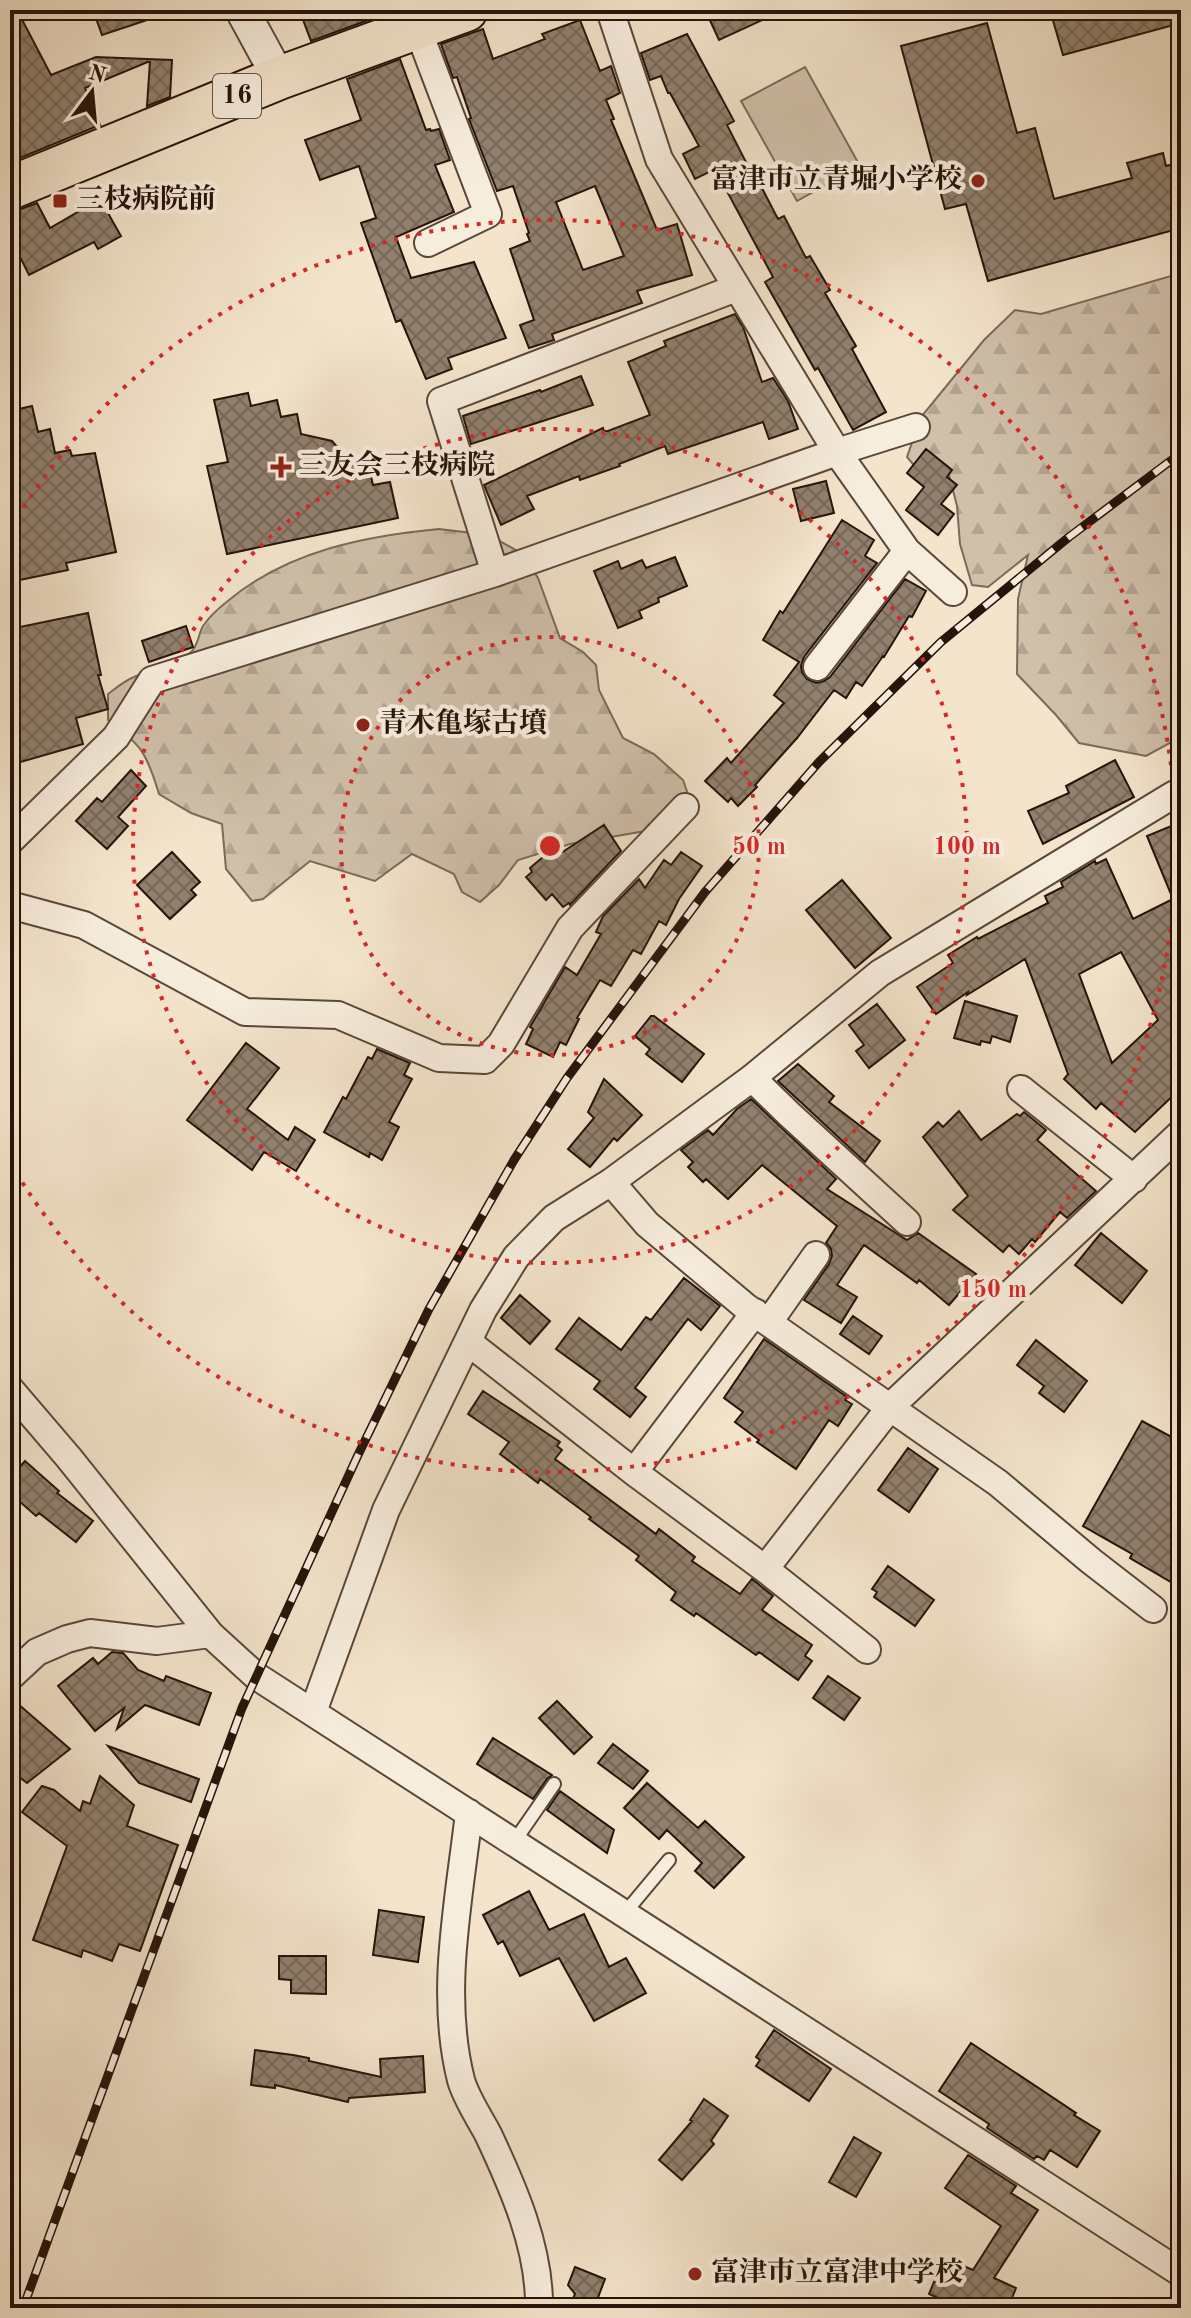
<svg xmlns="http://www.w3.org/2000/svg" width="1191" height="2318" viewBox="0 0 1191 2318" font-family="'Old Standard TT','Noto Serif JP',serif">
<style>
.forest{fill:url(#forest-firs);stroke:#7b6a5a;stroke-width:2}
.garden{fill:#d0c0aa;stroke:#7b6a5a;stroke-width:2}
.building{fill:url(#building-cross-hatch);stroke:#26130a;stroke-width:2;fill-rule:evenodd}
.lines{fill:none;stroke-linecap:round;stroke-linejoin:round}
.service-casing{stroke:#59473a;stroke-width:16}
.minor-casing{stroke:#59473a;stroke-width:30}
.tertiary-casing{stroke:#59473a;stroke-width:36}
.trunk-casing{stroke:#26130a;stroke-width:46}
.service{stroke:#f7eddd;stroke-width:12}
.minor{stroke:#f7eddd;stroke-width:26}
.tertiary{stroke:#f7eddd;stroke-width:32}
.trunk{stroke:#f3e4cb;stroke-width:42}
.rail-casing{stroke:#26130a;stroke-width:9}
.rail{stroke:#f7eddd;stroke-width:6;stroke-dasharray:18;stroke-linecap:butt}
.ring{fill:none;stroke:#d62828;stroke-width:4;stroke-dasharray:4 8}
.poi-dot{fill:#8f2418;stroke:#f7eddd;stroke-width:3}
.labels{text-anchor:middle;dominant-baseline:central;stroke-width:8;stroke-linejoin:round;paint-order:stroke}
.shield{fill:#f7eddd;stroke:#655449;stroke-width:2}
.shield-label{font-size:26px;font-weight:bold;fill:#26130a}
.poi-label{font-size:28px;font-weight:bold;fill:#26130a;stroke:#f7eddd;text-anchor:start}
.centre{fill:#d62828;stroke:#f7eddd;stroke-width:4}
.ring-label{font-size:24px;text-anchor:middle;font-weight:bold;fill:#d62828;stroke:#f7eddd;stroke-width:8;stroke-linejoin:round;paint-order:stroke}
</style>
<defs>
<pattern id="forest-firs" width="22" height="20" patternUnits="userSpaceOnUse" patternTransform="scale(2)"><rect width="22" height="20" fill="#d0c0aa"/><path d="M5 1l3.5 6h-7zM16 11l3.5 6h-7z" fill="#b2a491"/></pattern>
<pattern id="building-cross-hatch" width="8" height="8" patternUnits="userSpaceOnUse" patternTransform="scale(2)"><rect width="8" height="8" fill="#91806e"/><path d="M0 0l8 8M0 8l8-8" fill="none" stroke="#766859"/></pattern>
</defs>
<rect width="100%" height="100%" fill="#f3e4cb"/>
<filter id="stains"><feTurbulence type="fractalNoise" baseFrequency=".0025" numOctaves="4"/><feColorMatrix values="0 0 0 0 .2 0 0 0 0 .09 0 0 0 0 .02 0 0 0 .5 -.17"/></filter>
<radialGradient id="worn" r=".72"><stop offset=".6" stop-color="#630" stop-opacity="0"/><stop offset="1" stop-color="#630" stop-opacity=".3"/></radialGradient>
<path class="forest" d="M1181,273V737L1146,756L1079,743L1056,715L1017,674L1018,599L1028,555L988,587L972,585L960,544L957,506L948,471L917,469L907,457L921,417L984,340L1015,310L1041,314Z
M439,529L489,535L521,553L538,578L560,638L583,652L596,665L599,690L623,738L654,754L683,780L692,806L663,828L570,844L518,860L499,885L480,902L462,892L454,874L412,854L375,881L310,861L263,899L252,901L226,869L222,824L191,813L159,794C147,754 142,745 108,720V694C116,688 124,681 134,677C152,669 173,665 190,653C198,647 198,635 203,626C209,617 220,607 229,600C288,551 365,536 439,529Z"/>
<path class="garden" d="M805,67L860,166L797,201L741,101Z"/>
<path class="building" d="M10,10H17L51,75L96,57L172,60L170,97L147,106L150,61L85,88L100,125L10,162Z
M93,10H164L165,14L102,35Z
M320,10H396L311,41L302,17Z
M722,10H784L719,40L708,16Z
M1050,10H1181V23L1063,55Z
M580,20L600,71L611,66L620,93L606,100L614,119L611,120L657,230L677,224L692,275L637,291L642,303L552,334L554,340L529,348L520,325L534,320L510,249L530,241L527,234L529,233L513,186L497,191L469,119L471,118L457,77L453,78L441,44L483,29L493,59L545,39L542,34ZM595,186L624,256L583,270L556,202Z
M987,23L1017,133L1035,128L1054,199L1132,178L1127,163L1163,153L1166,166L1181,162V228L988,281L966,204L945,209L901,46Z
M687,34L734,121L727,125L751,172L753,171L778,219L784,216L806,258L810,256L830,290L825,293L856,346L852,349L886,412L853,430L818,368L815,370L765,282L773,277L715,169L695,179L683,154L699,146L670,93H668L661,76L650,80L641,53Z
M400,59L426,130L430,129L431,131L439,129L450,160L435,165L454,212L396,237L411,278L474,262L506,338L448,358L452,369L426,379L401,320L396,322L361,223L376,218L359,166L320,180L305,140L361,120L347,79Z
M100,199L121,236L98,249L94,242L29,275L10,237V213L37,203L50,228Z
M735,314L743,327L762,382L773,378L788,401L798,429L769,439L763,422L668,454L665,446L619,464L620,466L580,480L579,476L527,496L534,509L501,525L484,485L603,428L604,431H608L650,415L628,362L666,346L664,341Z
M581,376L593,405L471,444L463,416L540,390L541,392Z
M248,393L251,406L277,400L281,417L297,414L301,434L332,441L350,462L367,459L373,485L390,482L398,518L227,554L207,466L228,462L214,400Z
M32,406L38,432L50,429L55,453L70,450L72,456L95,453L116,552L66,563L68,570L10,582V411Z
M926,449L952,470L947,477L957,485L941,504L954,514L938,535L906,510L924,487L907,473Z
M826,481L834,513L801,521L793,489Z
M842,520L874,540L865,556L877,563L804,657L801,666L802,672L807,679L816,683L824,681L830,677L905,579L926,591L912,617L909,616L884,657L883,656L862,686L856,682L846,698L834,690L797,738L755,785L757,787L738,806L731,798L728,802L705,781L727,758L731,763L784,703L774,695L799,662L763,640L780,611L783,613Z
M675,557L687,586L658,598L659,602L639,611L642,618L618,628L594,571L618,561L621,569L642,560L646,568Z
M88,613L101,675H98L108,709L76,718L83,744L10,765V629Z
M186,626L193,647L149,662L142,641Z
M1115,760L1134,797L1043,844L1028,811L1069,793L1066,786Z
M131,770L146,786L118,817L128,826L107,849L76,821L97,798L102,802Z
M1181,822V1088L1135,1132L1101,1103L1096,1109L1064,1079L1068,1074L1025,959L967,995L968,992L936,1014L917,987L953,963L948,955L977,937L978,939L1048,903L1045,896L1063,887L1061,882L1095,861L1096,864L1106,859L1133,919L1173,899L1147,836ZM1121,952L1158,1020L1112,1063L1079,974Z
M604,825L621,851L570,905L569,903L563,907L552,894L546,900L526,877L532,872L530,868L556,846L561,853Z
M172,852L200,882L191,890L196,895L170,919L137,885Z
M681,852L702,866L679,899L666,925L659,921L641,954L633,950L611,986L600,980L577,1018L579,1019L566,1045L560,1042L553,1057L526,1044L533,1029L530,1027L565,967L577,975L601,934L596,932L603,916L639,879L645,888L664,860L671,865Z
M842,880L891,938L855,968L806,910Z
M965,1001L1017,1016L1010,1042L992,1036L990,1043L981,1041L980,1045L954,1038Z
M877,1004L905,1040L869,1068L856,1051L864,1045L849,1025Z
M651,1016H654L704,1054L682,1082L646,1054L650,1049L635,1036Z
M246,1043L279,1068L247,1109L288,1140L295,1127L315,1140L296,1171L264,1152L252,1170L187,1120Z
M377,1049L410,1063L404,1075L412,1079L389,1122L399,1127L382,1160L370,1153L369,1157L324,1132L343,1097L346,1099L368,1057L372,1059Z
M798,1064L834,1096L829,1102L880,1141L865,1162L778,1081Z
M604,1079L642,1115L617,1141L614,1138L590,1167L568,1149L594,1118L588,1112Z
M751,1099L836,1179L827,1189L907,1240L918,1233L976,1274L949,1305L919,1280L917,1283L864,1245L837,1285L857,1297L841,1323L804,1300L829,1264L832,1256L831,1249L826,1243L837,1226L762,1165L728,1199L706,1179L703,1182L688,1167L693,1162L681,1150L708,1130L713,1135L737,1109Z
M959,1111L981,1140L1017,1114L1020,1116L1024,1112L1046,1130L1037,1140L1096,1191L1067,1218L1060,1212L1035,1242L1032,1239L1019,1254L1009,1245L1003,1252L953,1210L968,1196L923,1137L938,1122L943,1127Z
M1101,1233L1147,1271L1122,1303L1075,1265Z
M684,1278L720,1306L701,1330L688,1319L635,1388L646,1397L630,1417L594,1389L600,1381L556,1349L579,1318L621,1350L646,1317L651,1320Z
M520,1295L550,1321L530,1344L501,1318Z
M853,1316L882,1336L869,1354L840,1334Z
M764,1339L847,1397L845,1400L852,1404L838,1426L829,1420L796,1469L757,1442L759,1440L735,1422L743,1412L724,1398Z
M1036,1340L1087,1381L1064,1412L1039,1393L1044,1386L1017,1365Z
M483,1391L560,1442L557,1446L562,1450L555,1459L656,1534L659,1529L695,1557L692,1561L740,1594L752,1579L773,1596L762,1610L812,1645L805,1656L812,1661L798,1680L759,1652L756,1655L696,1613L694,1616L671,1600L676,1592L636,1560L639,1556L589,1519L591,1517L540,1479L538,1483L500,1454L509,1442L468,1414Z
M1142,1421L1181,1442V1588L1130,1558L1132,1554L1083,1526Z
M908,1448L938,1469L909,1512L878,1490Z
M25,1461L59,1491L57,1493L93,1521L76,1542L39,1513L36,1516L10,1493V1478Z
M888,1566L934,1600L915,1626L874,1597L877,1592L872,1589Z
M112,1652L123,1653L138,1670L164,1681L166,1676L211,1693L199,1725L145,1705L117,1729L124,1708L95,1731L58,1686L93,1658L98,1664Z
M828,1676L860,1698L844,1720L813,1698Z
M10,1697L70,1749L27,1783L10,1770Z
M557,1701L592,1737L574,1754L539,1718Z
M493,1738L552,1775L547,1779L533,1799L477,1764Z
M613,1744L648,1771L633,1789L598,1763Z
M108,1746L199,1779L191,1802L139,1783Z
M100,1776L134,1805L127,1826L178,1845L140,1951L119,1944L112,1961L83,1950L81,1957L33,1940L67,1846L22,1812L42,1786L54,1790L80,1811L83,1801L90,1804Z
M647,1783L698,1828L705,1821L744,1857L714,1888L695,1871L702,1863L667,1830L659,1839L624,1808Z
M560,1791L614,1830L607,1853L547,1810Z
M529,1891L549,1930L584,1914L609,1967L626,1958L646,1993L594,2021L559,1958L520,1976L503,1941L498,1944L483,1915Z
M379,1910L424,1917L418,1962L373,1955Z
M279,1956H326V1994L291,1993V1980L279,1979Z
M774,2030L831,2069L809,2101L756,2066L760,2060L756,2057Z
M971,2043L1076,2113L1074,2115L1100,2131L1077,2167L1050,2150L1044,2160L1037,2156L1034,2159L987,2128L989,2124L939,2091Z
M255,2050L293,2055L309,2058V2061L381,2077L380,2059L423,2056L425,2092L349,2098L348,2102L275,2085V2088L251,2085Z
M704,2099L728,2116L711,2141L714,2144L682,2180L659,2160L692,2121L690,2120Z
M854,2137L881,2153L856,2197L829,2182Z
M968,2155L1016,2186L1011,2193L1038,2210L994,2278L1016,2288L1008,2308H961L929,2294L944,2258L973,2270L1001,2226L945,2188Z
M575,2267L605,2279L594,2308H569L575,2294L568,2285Z"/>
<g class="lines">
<defs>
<path id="service" d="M514,1842L554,1784
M624,1914L669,1860"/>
<path id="minor" d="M610,10L659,159L837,452L907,551L953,592
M417,27L488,214L428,243
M495,573L441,401L736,288
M817,667L907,551
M10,841L116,737L152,680L495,573L837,452L916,427
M10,905L84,925L245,1012L338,1015L439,1058L485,1060L501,1044L570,928L685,807
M752,1078L789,1114L907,1222
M1021,1089L1134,1179
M611,1182L647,1224L746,1307L998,1483L1091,1561L1153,1609
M769,1322L816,1255
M468,1342L634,1472L765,1569L867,1650
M10,1389L69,1458L210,1634L256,1676L1181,2273
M634,1472L755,1312
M765,1569L891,1406L1181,1133
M10,1677L37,1652L67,1639L90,1633L157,1641L210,1634
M313,1712L386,1510L483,1310L516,1257L554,1218L611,1182L752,1078L880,973L1173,795L1181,800
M469,1813C459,1901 439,1993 461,2080C466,2098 479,2117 488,2134C513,2187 540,2248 539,2308"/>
<path id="tertiary" d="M242,10L279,78"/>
<path id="trunk" d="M10,188L279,78L466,10"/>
</defs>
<use href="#service" class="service-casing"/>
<use href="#minor" class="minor-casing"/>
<use href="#tertiary" class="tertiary-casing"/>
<use href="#trunk" class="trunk-casing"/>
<use href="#service" class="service"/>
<use href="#minor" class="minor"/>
<use href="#tertiary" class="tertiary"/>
<use href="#trunk" class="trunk"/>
<defs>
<path id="rail" d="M23,2308L242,1708L358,1455L429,1309L514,1160L567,1078L705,892L819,762L941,642L1069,537L1181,453"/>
</defs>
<use href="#rail" class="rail-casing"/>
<use href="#rail" class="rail"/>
</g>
<g class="ring">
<circle cx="550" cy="846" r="209"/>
<circle cx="550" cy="846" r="417"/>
<path d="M11 528A626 626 0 1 1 11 1164"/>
</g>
<g class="poi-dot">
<circle cx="978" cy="181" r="8"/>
<rect x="52" y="193" width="16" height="16" rx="4"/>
<path d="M277 455h8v8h8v8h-8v8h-8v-8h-8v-8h8z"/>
<circle cx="363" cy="725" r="8"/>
<circle cx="695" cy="2274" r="8"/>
</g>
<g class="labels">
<rect class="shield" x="213" y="74" width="48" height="44" rx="6"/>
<g class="shield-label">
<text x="237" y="96">16</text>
</g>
<g class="poi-label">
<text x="962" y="181" text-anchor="end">富津市立青堀小学校</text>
<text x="76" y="201">三枝病院前</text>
<text x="299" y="467">三友会三枝病院</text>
<text x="379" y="725">青木亀塚古墳</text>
<text x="711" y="2274">富津市立富津中学校</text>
</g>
</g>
<circle cx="550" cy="846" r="12" class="centre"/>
<g class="ring-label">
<text x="759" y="854">50 m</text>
<text x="967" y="854">100 m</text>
<text x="993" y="1297">150 m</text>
</g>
<rect width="1191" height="2318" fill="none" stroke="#f3e4cb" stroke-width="40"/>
<rect x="12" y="12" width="1167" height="2294" fill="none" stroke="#26130a" stroke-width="4"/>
<rect x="20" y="20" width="1151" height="2278" fill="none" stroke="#26130a" stroke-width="2"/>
<g transform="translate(92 92) rotate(16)" stroke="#f7eddd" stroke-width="6" paint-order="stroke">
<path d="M0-6L14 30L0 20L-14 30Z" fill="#26130a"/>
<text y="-12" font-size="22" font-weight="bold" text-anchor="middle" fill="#26130a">N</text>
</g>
<rect width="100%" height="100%" filter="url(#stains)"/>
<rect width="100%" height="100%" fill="url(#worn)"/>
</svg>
